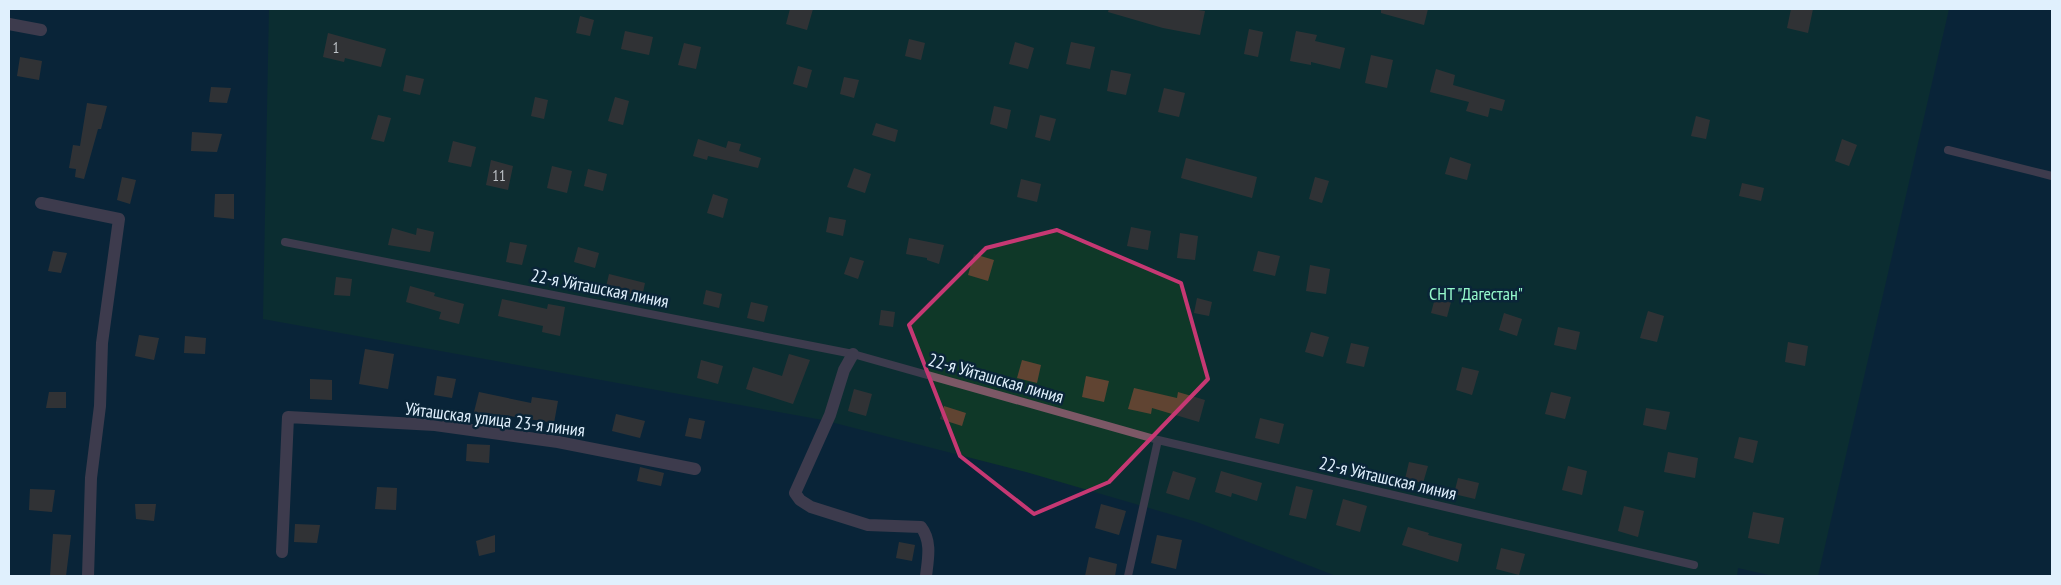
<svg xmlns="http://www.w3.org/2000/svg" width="2061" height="585" viewBox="0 0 2061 585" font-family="'PT Sans Narrow',sans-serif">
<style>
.green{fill:#0f3828}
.building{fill:#604432}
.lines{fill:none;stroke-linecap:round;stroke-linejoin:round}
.lane{stroke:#7c5866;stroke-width:8}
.street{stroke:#7c5866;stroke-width:12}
.marked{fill:none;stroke:#c63873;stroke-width:4;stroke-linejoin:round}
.labels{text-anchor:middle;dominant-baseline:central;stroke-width:5;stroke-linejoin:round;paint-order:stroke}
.number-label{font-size:15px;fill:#c0c5ca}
.street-label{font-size:18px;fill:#e0f0fd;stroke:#0a2538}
.park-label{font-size:18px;fill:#96facc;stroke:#0a2538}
</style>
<rect width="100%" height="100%" fill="#0a2538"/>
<path class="green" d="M269,9H1949L1818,576H1773L1738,568L1737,576H1336L1197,522L1026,472L823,420L263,319Z"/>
<path class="building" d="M790,9H813L807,30L786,24Z
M1109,9H1192L1205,11L1200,35L1163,28L1108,12Z
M1381,9H1428L1424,25L1381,13Z
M1791,9H1813L1808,33L1787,28Z
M580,16L594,20L590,36L576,33Z
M1249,29L1263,32L1258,57L1244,54Z
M625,31L653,37L649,55L621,49Z
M1296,31L1317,35L1315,41L1345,48L1340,69L1311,62V65L1290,61Z
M328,33L386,49L381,67L345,58L344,62L323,57Z
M909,39L925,43L921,60L905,56Z
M1015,42L1034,48L1028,69L1009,64Z
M1071,42L1095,47L1090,69L1066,64Z
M684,43L701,47L696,69L678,65Z
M1371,55L1393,60L1387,88L1365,83Z
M20,57L42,61L39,80L17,76Z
M798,66L812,70L807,88L793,84Z
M1436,69L1455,75L1453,85L1505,100L1502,111L1490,108L1488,117L1466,111L1469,102L1430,92Z
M1111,70L1131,74L1126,95L1107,91Z
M406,75L424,79L420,95L403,91Z
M844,77L859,80L854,98L840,94Z
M211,87L231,88L227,103L209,102Z
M1164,88L1185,93L1179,117L1158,112Z
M535,97L548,100L544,119L531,116Z
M615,97L629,101L623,125L608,121Z
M87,103L107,106L101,129H98L84,179L75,177L76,169L69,168L73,145L80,146Z
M994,106L1011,110L1007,129L990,124Z
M378,115L391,118L384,142L371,139Z
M1040,115L1056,119L1050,141L1035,137Z
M1696,116L1710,120L1706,139L1691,136Z
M876,123L898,130L895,142L872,135Z
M192,132L222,134L217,152L191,151Z
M698,139L726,148L728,141L741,144L739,151L761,158L758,168L708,156L707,160L693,156Z
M1842,139L1857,145L1849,166L1835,161Z
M453,141L476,147L471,167L448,162Z
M1450,157L1471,164L1467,180L1445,174Z
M1186,158L1257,177L1252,198L1181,178Z
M491,160L513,166L508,190L486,185Z
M552,166L572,171L567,193L547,188Z
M854,168L871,174L865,193L847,187Z
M588,169L607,174L603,191L584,186Z
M122,177L136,180L130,204L117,200Z
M1315,177L1329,181L1322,203L1309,199Z
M1021,179L1041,184L1037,202L1017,197Z
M1742,183L1764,188L1761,201L1739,196Z
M215,194H234V219L214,217Z
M713,194L728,199L723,218L707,213Z
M829,217L846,220L843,236L826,232Z
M1131,227L1151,231L1148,250L1127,246Z
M392,228L416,235L417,228L434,232L430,252L388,245Z
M1180,233L1198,236L1195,260L1177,258Z
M909,238L944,245L939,264L927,260V258L906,254Z
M510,242L527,245L522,265L506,262Z
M578,247L599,253L595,268L574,262Z
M53,251L67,253L61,273L48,271Z
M1258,251L1280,256L1275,276L1253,271Z
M974,254L994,260L988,281L968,275Z
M850,257L864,261L858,279L844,274Z
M1310,265L1330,269L1326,294L1306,291Z
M609,274L645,283L642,297L606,287Z
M336,277L352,279L350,296L334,295Z
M410,286L435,293L434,296L464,304L459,324L439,319L441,312L406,302Z
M1438,287L1454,291L1447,317L1431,313Z
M706,290L722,294L719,308L703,304Z
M1197,298L1212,302L1209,316L1194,313Z
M502,299L547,309L548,304L565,307L560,336L542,332L543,326L498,316Z
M751,302L768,306L764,322L747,318Z
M881,310L895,312L893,327L879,325Z
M1648,311L1664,316L1657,342L1640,338Z
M1504,313L1522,319L1517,336L1499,330Z
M1558,327L1580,332L1576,350L1554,345Z
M1311,332L1329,337L1323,357L1305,352Z
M139,335L159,338L154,360L135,356Z
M185,336L206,338L205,354L184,353Z
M1788,342L1808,346L1805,366L1785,362Z
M1351,343L1369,347L1364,367L1346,363Z
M365,349L394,354L388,389L359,384Z
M789,354L810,360L793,404L746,389L753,367L782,376Z
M701,360L723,366L718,384L697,378Z
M1022,360L1041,365L1037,383L1017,378Z
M1462,367L1479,371L1472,395L1456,390Z
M437,376L456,379L452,398L434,395Z
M1086,376L1109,381L1104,402L1082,397Z
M310,379L332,380V400L310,399Z
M1134,388L1177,398L1178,392L1205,400L1199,422L1152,408L1151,414L1128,409Z
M854,389L872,394L866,416L848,411Z
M49,392H66V408H46Z
M479,392L531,403L532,397L558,401L554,423L504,415V418L474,412Z
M1551,392L1571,397L1565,419L1545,414Z
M944,406L966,413L962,426L940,419Z
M1646,408L1670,412L1666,430L1643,425Z
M616,414L645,421L640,438L612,431Z
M689,418L705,421L701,439L685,436Z
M1260,418L1284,424L1279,444L1255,438Z
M1739,437L1758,441L1753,463L1734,458Z
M467,444L490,445L489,463L466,461Z
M1668,452L1698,458L1695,478L1664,472Z
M1409,462L1428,466L1423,483L1405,479Z
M1568,466L1587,471L1582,495L1562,490Z
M640,467L664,473L661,486L637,481Z
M1173,471L1196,478L1189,500L1166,493Z
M1221,471L1262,483L1257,501L1232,493L1231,497L1215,492Z
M1458,478L1479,483L1475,499L1454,494Z
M1296,486L1313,490L1306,519L1289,515Z
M377,487L397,488L396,510L375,509Z
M30,489L55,490L52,512L29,510Z
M1343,499L1367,506L1360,532L1336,525Z
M135,504H156L154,521L136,519Z
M1101,504L1126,511L1119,535L1095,528Z
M1624,506L1644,511L1638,537L1618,531Z
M1753,512L1784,518L1779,544L1748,538Z
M295,524L320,525L317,543L294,542Z
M1408,527L1429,533L1428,535L1462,544L1458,562L1402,545Z
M53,534L71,535L66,576H50Z
M495,535V552L479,556L476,541Z
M1157,535L1182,540L1176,569L1151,563Z
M899,542L915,545L912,561L896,558Z
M1501,548L1525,554L1519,575L1496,569Z
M1089,557L1117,564L1115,576H1085Z"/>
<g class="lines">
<path class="lane" d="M1948,150L2052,176
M285,242L853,354L1158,440L1694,565
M1128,576L1158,440"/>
<path class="street" d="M9,24L41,30
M41,203L119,219L102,343L100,406L91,478L88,576
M853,354L844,370L830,415L795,493L800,500L811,507L868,525L921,527C932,541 928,559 926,576
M282,552L288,417L435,425L558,442L695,469"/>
</g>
<path d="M0 0H2061V585H0ZM1057,230L1181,283L1208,379L1109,482L1034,514L960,456L909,325L986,248Z" fill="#0a2538" fill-opacity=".55" fill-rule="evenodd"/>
<path class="marked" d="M1057,230L1181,283L1208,379L1109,482L1034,514L960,456L909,325L986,248Z"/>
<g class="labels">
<g class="number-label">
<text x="336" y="47">1</text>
<text x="499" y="175">11</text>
</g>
<g class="street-label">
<text transform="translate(600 288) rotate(11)">22-я Уйташская линия</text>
<text transform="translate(996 378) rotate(16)">22-я Уйташская линия</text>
<text transform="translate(495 419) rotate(7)">Уйташская улица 23-я линия</text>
<text transform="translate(1388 478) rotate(13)">22-я Уйташская линия</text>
</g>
<g class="park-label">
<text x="1476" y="293">СНТ "Дагестан"</text>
</g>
</g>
<rect width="2061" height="585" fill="none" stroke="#e0f0fd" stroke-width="20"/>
</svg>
